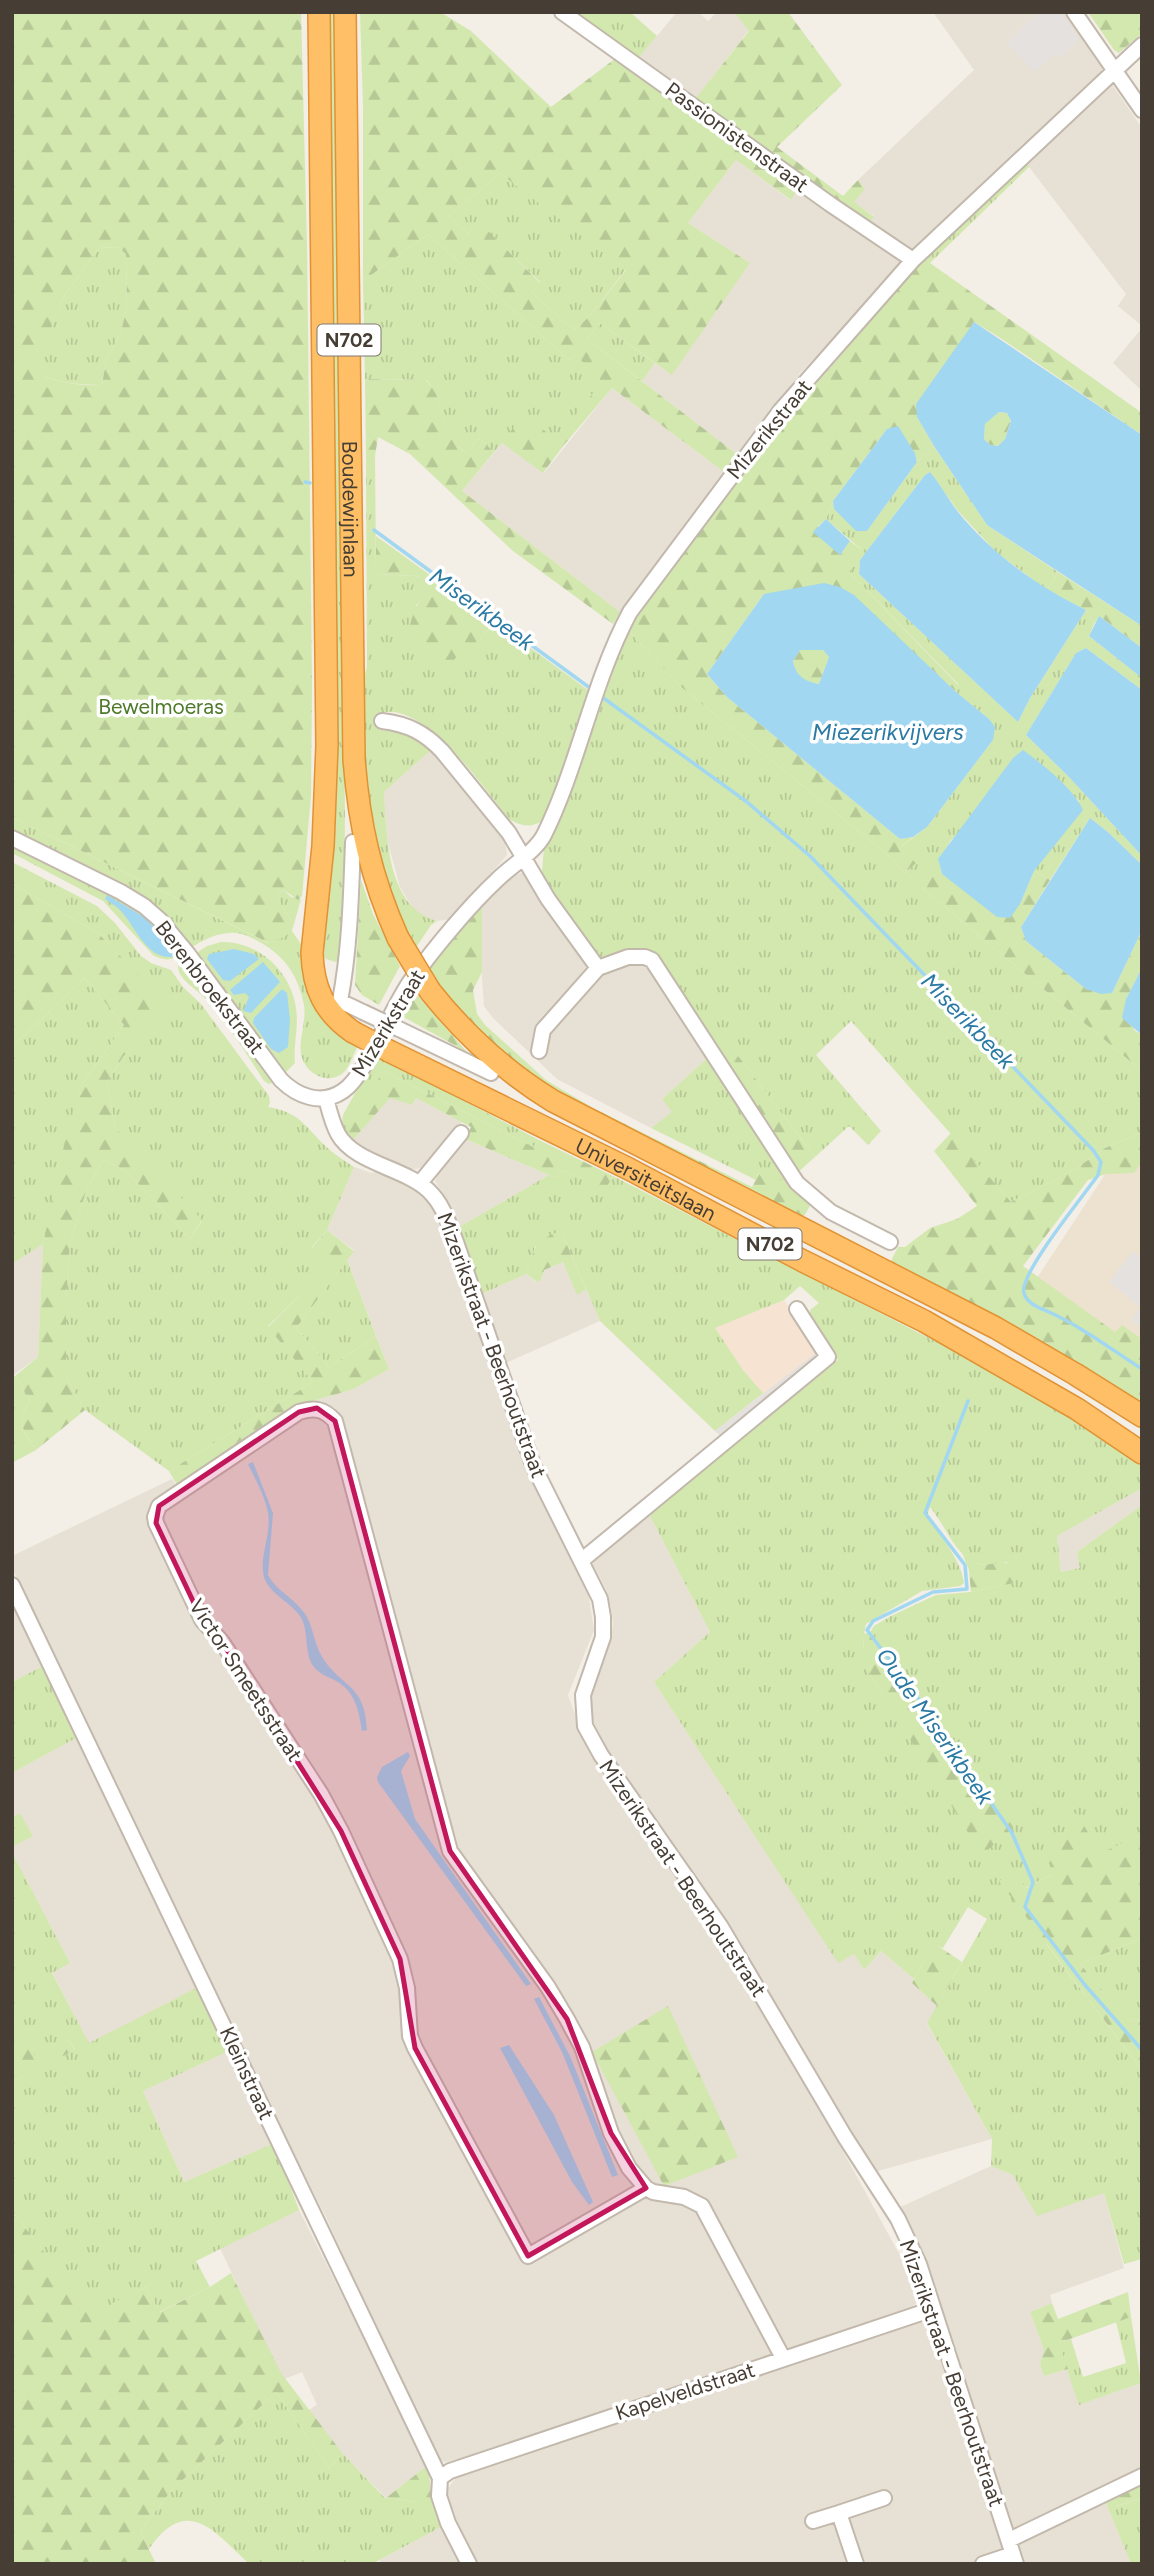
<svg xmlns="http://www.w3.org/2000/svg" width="1154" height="2576" viewBox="0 0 1154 2576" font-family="Figtree,sans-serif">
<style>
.residential{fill:#e7e0d4}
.commercial{fill:#f6e3d1}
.education{fill:#ede2d0}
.grass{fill:url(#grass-tufts);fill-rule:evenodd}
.forest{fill:url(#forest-firs);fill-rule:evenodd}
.parking{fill:#e4e1de}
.water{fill:#a1d7f1;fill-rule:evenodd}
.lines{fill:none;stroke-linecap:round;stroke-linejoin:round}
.stream{stroke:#a1d7f1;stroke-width:3.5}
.minor-casing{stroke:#c2b8ac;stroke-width:18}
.highway-casing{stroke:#e09234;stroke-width:24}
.minor{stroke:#fff;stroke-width:14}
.highway{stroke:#ffbf66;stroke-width:21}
.minor-bridge-casing{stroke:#c2b8ac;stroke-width:18;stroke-linecap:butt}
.highway-bridge-casing{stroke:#e09234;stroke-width:24;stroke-linecap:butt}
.minor-bridge{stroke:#fff;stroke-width:14}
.highway-bridge{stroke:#ffbf66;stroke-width:21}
.marked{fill:#c2185b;fill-opacity:0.2;stroke:#c2185b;stroke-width:5;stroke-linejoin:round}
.labels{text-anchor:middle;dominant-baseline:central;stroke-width:7;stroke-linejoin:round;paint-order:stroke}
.shield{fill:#fff;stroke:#7e7872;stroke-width:2}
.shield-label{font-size:19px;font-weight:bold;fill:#463e35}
.street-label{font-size:21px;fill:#463e35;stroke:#fff}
.park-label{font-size:21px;fill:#4d7928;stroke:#fff}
.water-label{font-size:23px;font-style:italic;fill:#2a7aa4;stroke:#fff}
</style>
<defs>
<pattern id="grass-tufts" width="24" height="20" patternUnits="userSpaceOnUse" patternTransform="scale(1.75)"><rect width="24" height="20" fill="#d3e8ae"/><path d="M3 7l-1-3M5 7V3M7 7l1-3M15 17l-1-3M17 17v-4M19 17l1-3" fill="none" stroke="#b6c896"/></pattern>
<pattern id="forest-firs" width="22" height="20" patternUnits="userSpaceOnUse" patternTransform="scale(1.75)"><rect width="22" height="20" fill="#d3e8ae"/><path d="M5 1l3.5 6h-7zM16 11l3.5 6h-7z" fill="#b6c896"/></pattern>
</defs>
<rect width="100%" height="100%" fill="#f3eee6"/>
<path class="residential" d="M677,12H698L708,21L717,12H734L749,30L693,102L636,61Z
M933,12H1063L1102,68V75L923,241L913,248H907L868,223L874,216L853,202L865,189L858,180L974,70Z
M1111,83L1142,128V326L1118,306L1126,294L1026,163Z
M736,160L790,200L798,189L897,256L901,268L800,373L738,455L642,381L655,363L672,374L750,263L688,223Z
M1142,328V391L1113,363Z
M612,388L724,472L620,612L462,491L502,443L544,473Z
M432,749L455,775L505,842L507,855L451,919L437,921L423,918L415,912L400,887L387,839L384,792Z
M524,872L530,874L588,964L589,972L535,1033L542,1039L609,968L628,960L648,962L712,1054L662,1099L673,1112L651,1128L557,1079L493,1018L484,1006L481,963L482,907L505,879Z
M390,1097L412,1105L416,1098L462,1122L424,1166L417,1169H408L368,1151L352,1141Z
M465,1139L549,1175L459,1227L452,1208L435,1181L445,1160Z
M354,1167L372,1173L379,1171L404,1179L436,1205L588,1592L594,1630L568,1695L583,1737L716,1931L827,2122L909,2272L916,2295V2304L910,2309L494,2451L445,2462L439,2460L417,2420L326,2217L251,2068L12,1568V1556L172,1479L177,1487L299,1405L354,1389L389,1369L347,1260L354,1250L327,1230Z
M43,1244L38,1357L12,1376V1264Z
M563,1262L577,1294L586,1289L600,1321L506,1363L482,1294L526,1274L536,1282L541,1280L544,1270Z
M1142,1488V1505L1077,1552L1081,1568L1061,1572L1057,1536Z
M648,1512L710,1632L654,1682L838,1962L854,1954L864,1970L881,1951L914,1979L912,1983L937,2006L927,2024L992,2139L878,2171L861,2149L805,2060L726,1923L600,1740L590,1712L592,1682L611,1638L613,1623L611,1607L606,1589L590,1559Z
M12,1594L43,1666L12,1682Z
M78,1737L202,1985L89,2044L52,1972L70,1963L12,1852V1847L32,1836L20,1813L12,1817V1773Z
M231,2050L274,2143L184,2182L143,2091Z
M991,2166L1013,2175L1104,2193L1124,2268L1050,2295L1052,2303L1030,2312L1044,2350L1040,2365L1044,2376L1068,2369L1079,2405L1141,2383L1142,2389V2470L1014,2530L935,2292L898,2208Z
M299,2210L428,2465L386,2498L343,2454L307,2411L317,2405L302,2372L282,2380L220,2248Z
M925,2318L935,2331L1008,2564H478L451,2511L445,2498L447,2490L456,2477L795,2363L840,2350Z
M1106,2503L1131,2564H1022L1016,2545L1022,2539Z
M443,2526L462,2564H381L380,2560Z"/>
<path class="commercial" d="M784,1300L819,1355L715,1431L763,1393L743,1370L714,1328Z"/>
<path class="education" d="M1142,1150V1362L1033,1284L1110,1167Z"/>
<path class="grass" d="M326,12H336L344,758C346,825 345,892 339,959L336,962L326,959L324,956L334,824Z
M577,12H630L657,36L636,61L574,16Z
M1025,163L1030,166L930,263L926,257Z
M500,173L626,269L590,316L574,330L532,293L540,282L479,223L468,234L449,216Z
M428,234L569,360L575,353L603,382L556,440L502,443L494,452L479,438L466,453C443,438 446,417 436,394C434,390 430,385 427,380L365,379L363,281Z
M118,247L126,254L127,306L121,332L106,361L102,385C75,385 55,382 31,371L64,296L99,248Z
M600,323L655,363L642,381L587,339Z
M934,446L987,525L1058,572L1047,590L996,552L958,511L930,472L925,475L860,560L859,574L1018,722L1030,698L1086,610L1094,624L1089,636L1142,678V690L1086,648L1076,653L1026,735L1068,776L1142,856V865L1109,833L1090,818L1050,880L1034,871L1079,801L1037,760L951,840L923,889L1142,1071V1132L1105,1148L1074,1170L1011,1202L851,1021L816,1055L881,1131L868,1145L849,1126L815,1157L739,1057L724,1060L656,955L639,948L604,959L592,951L546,883L542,871L544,848L565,801L628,630L680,686L894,860L905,873L915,864L899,848L927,827L993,740L989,719L955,691L958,684L852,575L850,566L862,550L826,519L833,501L834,509L867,531L917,462Z
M366,456H375L376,574L415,576L429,579L425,593L416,606L480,639L495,622L588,690L547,817C534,828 523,828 509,819C485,790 422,696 378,714L379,730C401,731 415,737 432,749L384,792C387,835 386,907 437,921L431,925L415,949L392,899L377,850L367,795L363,736L362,686L367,667Z
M12,817L268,943L292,931L293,923L281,905L277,893L284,890L291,897L301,899L292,931L305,950L336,1030L348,1042L357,1047C354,1054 350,1065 345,1071C331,1086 308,1076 302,1058C297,1042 307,1022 304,1005C298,973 282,953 254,939C246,935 238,932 229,933C213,934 202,941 189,949L171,919L147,901L12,831Z
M12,846L129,904L145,915L182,954C171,961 164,961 153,955L103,901L12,853Z
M12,862L97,906L115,923L141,956L151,963L171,970L183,987L201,1004L269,1096L270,1103L268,1107C304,1113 306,1130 331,1151C338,1157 347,1162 354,1167L327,1230L312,1247L331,1265L268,1326L313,1382L169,1471L85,1410L66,1377V1300L70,1243L87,1188L103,1160L126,1171L190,1239L202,1221L115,1127L107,1082L123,1057L166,1004L98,933L12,884Z
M221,942C258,941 291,971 296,1008C299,1027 293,1045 295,1063L285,1073L195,954L207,946Z
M187,960L262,1065L272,1083L269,1084L264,1081C247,1054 227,1023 206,999C197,989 178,980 178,966Z
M85,978L124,1025L80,1087L43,1244L12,1264V1047Z
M712,1054L793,1184L758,1174L756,1180L651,1128L672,1112L662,1099Z
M376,1055L539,1140L533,1147L384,1071L347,1136L342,1123L343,1115Z
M561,1170L606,1187L613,1176L993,1371L1065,1413L1142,1463V1488L1057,1536L1061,1572L1080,1568L1077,1552L1142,1505V1834L1101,1854L1076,1814L1053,1874L1025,1888L1047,1945L1142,2070V2259L1124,2264L1104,2193L1037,2216L1013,2175L991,2166L992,2139L927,2023L987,1919L968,1907L943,1948L934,1944L914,1979L881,1951L864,1970L854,1954L838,1963L654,1682L710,1632L648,1512L838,1360L810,1318V1310L819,1303L800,1286L784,1300L715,1328L743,1370L763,1393L715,1431L600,1321L561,1231L535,1247L526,1274L482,1294L459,1227L549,1175L556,1178ZM930,1507C954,1537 960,1576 1007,1562L1013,1583L971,1592L936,1595L891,1616L874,1626L870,1632L965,1758L1013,1827L983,1854L871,1676C863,1659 862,1642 866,1624L922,1591L960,1586L964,1583C961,1559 940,1536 927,1516Z
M347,1260L376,1336L329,1367L296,1328Z
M12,1376H15L30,1400C16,1422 22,1431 36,1450L12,1463Z
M43,1666L78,1737L12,1773V1682Z
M20,1813L33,1836L12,1847V1817Z
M12,1852L70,1963L52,1973L89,2043L202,1985L231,2050L143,2091L184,2182L274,2143L299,2210L196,2261L210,2287L159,2312L146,2287L92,2314L12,2211V2082L75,2049L69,2040L34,2056L12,2016Z
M1142,1938V2020L1133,2021L1119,2011L1080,1964Z
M1131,2317L1141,2383L1079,2405L1058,2343L1071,2339L1083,2377L1126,2363L1116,2322Z
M276,2392L329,2468L343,2454L385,2498L418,2502L428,2519L439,2515L443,2526L372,2564H249C215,2532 187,2493 149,2549L140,2531L171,2491Z
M1113,2497L1117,2506L1142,2498V2564H1131L1106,2503Z"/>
<path class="forest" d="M12,12H301L307,245L312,684L311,796L302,896L298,900L284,890L277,893L281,905L293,923L292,931L284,937L269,943L12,817ZM118,247L126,254L127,306L121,332L106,361L102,385C76,386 55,382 32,371L64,296L99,248Z
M360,12H440L471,31L551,107L616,58L687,109L749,31L734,12H788L842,85L777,147L843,196L858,180L865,189L854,202L874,217L868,223L798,189L791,200L736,160L688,223L750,263L672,375L600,323L587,339L738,455L724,472L612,388L564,445L543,473L502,443L523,415L556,439L602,382L575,354L569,360L428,234L363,281V106ZM500,173L626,270L590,316L574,330L532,293L540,283L479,222L468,234L449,216Z
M1088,12H1142V33L1119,53L1114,50Z
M926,257L930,263L1142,413V435L1002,339L974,322L917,417L934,446L917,462L915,453L887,429L833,501L826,519L818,526L840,555L850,541L862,550L851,566L852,575L958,685L955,691L912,651L764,594L707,674L727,697L900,839L913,837L899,848L916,863L905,873L894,860L680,686L628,630L788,412L818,382Z
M365,379L426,380C430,385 434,390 436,394C446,416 444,439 466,453L479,438L494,452L462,491L620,612L613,624L513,551L410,454L378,437L375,456H366Z
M999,412L1007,413L1011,420L1005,439L998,446L990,445L984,439L985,424Z
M376,536L495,622L480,639L448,664C434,661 425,657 416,645C399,624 424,600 429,580L416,576L376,574Z
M1058,572L1142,626V648L1099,616L1094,624L1086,610L1047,590Z
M800,650H823L829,657L819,684C804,681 796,677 793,661Z
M938,859L942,874L1020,904L1034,871L1050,880L1021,927L1026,941L1086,989L1112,993L1142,930V968L1126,999L1134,1030L1142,1035V1071L923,889Z
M361,880L373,914L400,966L379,1005L362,995L355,985Z
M12,884L98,933L167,1004L123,1057L107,1082L115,1127L202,1220L190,1239L126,1171L103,1160L87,1188L70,1243L66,1300V1377L85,1410L36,1450C22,1430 16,1422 30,1400L15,1376L38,1357L43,1244L66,1136L80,1087L124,1025L85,978L12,1047Z
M482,907V972L473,990L477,1014L485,1025L546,1080L593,1108L752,1187L759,1173L793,1184L811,1204L803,1218L527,1078L477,1035L446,995L428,967Z
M412,989L467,1052L398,1014Z
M730,1053L739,1057L815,1157L796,1174L719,1065Z
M384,1071L533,1147L539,1140L613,1176L606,1188L561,1170L556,1178L465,1139L471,1127L416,1098L412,1105L390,1098L352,1141L347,1136L350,1120Z
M1142,1132V1162L1134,1173L1106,1174L1088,1180L1023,1266L1115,1332L1122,1325L1142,1339V1403L1063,1356L890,1263L898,1247H905L930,1228L957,1219L977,1206L934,1151L951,1133L1011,1202L1074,1170L1105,1148Z
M327,1230L354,1251L296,1328L329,1367L376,1336L389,1369L354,1389L299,1405L178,1487L169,1471L313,1382L268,1327L330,1265L312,1248Z
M561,1231L586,1289L577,1295L563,1262L544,1270L541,1280L537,1282L526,1274C535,1248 533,1241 561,1231Z
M962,1553C986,1574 988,1559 1012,1564L1014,1583L971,1592L969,1570Z
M870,1632L965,1758L1014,1827L982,1855L871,1676L864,1662V1634Z
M1076,1813L1101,1853L1142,1834V1938L1080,1964L1119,2010L1133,2021L1142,2020V2070L999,1881L1016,1870L1026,1888L1053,1874L1049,1863Z
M934,1943L962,1962L937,2006L912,1983Z
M668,2006L738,2157L664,2186L592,2052Z
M12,2016L34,2055L69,2040L75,2050L12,2082Z
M12,2211L92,2313L146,2287L160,2312L210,2287L231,2273L281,2373L343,2454L329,2468L276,2392L171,2491L140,2531L156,2564L12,2563Z
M1128,2292L1131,2317L1059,2343L1068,2369L1044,2376L1040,2365L1044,2350L1030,2312L1052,2303L1058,2319Z
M428,2465L431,2491L439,2515L428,2520L418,2502L386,2498Z
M1142,2470V2498L1116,2506L1113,2497Z"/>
<path class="parking" d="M1038,12H1061L1080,39L1062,56H1053L1035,72L1007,43Z
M1133,1251L1142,1258V1328L1131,1320L1140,1307L1109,1282Z
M817,1352L822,1360L724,1439L715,1431Z"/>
<path class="water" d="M974,322L1142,435V626L987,525L934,446L917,417L916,404ZM999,412L1007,413L1011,421L1005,439L998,446L990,445L984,439L985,424Z
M898,426L915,453L917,462L867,531H856L834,509L833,501L887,429Z
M930,472C941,485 948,499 958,512C993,555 1037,586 1086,610L1030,698L1018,722L859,574L860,560L925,475Z
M826,519L850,541L840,555L813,532Z
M824,583L840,587L854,595L955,691L989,719L995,727L993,740L927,827L913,837L900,839L727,697L707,674L764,594ZM800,650H823L829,657L819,684C804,681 796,676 793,661Z
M1099,616L1142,648V678L1089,636Z
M1086,648L1142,690V856L1068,776L1026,735L1076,653Z
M1023,750C1041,763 1075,790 1083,810L1034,871L1020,904L1010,918L997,917L942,874L938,859L1013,758Z
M1090,818L1109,833L1142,865V930L1112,993L1101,994L1086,989L1026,941L1021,927Z
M107,895L144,917L176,950L173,957C145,959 136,926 119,909C115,905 109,902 105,899Z
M234,949L254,954L259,959L230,981L223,980L207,959L209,954Z
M263,962L280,982L251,1013L243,1011L249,997L245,993L234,995L230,990Z
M1142,968V1035L1122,1018L1126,999Z
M282,989L287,993L290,1019L288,1047L279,1053L271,1049L253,1023L254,1018Z
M253,1462L273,1513L268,1575C276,1590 292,1597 302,1610C313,1622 313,1641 321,1655C340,1688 365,1682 367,1730L362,1731C359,1711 355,1691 336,1681C329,1677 319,1674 314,1667C303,1653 310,1631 300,1616C291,1603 274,1596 266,1582C256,1562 272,1536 268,1513C265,1496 255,1479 248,1464Z
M408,1752L410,1756L401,1771L415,1819L531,1984L526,1986L378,1782L377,1777L382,1767Z
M539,1997L570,2056L618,2175L612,2177L562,2052L534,1999Z
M509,2045L554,2115L593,2202L589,2205L572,2182L500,2048Z"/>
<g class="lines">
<path class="stream" d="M305,482L310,483
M374,530L590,688
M602,697L747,802L810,856L1093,1150L1101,1162L1098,1175C1085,1194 1018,1275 1024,1293C1027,1304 1040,1308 1049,1312C1082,1327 1111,1349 1142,1369
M968,1401L925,1513L965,1565L967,1589L933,1592L873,1621L867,1630L921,1702L1012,1833L1033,1882L1025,1907L1085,1985L1142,2050"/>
<defs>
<path id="minor" d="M562,12L830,204L913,260
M1074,12L1142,110
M382,721C408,724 425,733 442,751L509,833L548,899L598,968
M12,838L121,892L144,906L160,920L188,954L281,1080C297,1096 321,1106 343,1091C367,1075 391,1007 412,979C435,947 469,906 498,879C512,865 535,852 544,835C579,764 592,683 630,612L781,410L913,260L1142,45
M353,842C351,896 350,948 340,1001L363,1012
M399,1029L491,1073
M539,1051L543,1030L598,968L628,957H645L652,960L797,1183L831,1212L890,1242
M326,1098C329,1110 332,1123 338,1134C354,1163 404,1168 428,1190C443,1204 449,1224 456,1242L533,1465L600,1599L603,1617V1637L583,1695L585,1726L601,1755L721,1927L845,2137L898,2219L919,2264L1016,2564
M420,1183L461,1133
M581,1561L828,1357L797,1309
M12,1585L440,2478L439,2496L448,2523L469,2564
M646,2188L528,2256L415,2048L410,2036L407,1988L400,1959L341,1831L321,1794L222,1642L202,1620L156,1523L155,1517L159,1506L299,1412C315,1407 324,1409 335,1421L450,1851L548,1987L567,2019L582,2047L611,2133L629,2168L646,2188L653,2192L684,2197L702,2206L783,2358
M440,2478L450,2471L933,2309
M813,2521L839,2513
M1009,2540L1142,2476
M856,2564L839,2513L884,2498
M983,2564L1013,2554"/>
<g id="highway">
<path d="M319,12L327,745L323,846L312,953C313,988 324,1012 353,1032"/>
<path id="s1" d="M345,12L354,759C359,824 371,878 398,938"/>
<path d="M430,991C465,1035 504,1071 553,1101L996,1328L1075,1374L1142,1416"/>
<path id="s2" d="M389,1051L629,1169L803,1261L924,1321L1077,1409L1142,1453"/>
</g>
</defs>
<use href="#minor" class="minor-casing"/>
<use href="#highway" class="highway-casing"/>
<use href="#minor" class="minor"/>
<use href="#highway" class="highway"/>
<defs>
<path id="minor-bridge" d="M363,1012L399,1029"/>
<path id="highway-bridge" d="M398,938L430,991
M353,1032L389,1051"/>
</defs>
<use href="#minor-bridge" class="minor-bridge-casing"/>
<use href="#highway-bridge" class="highway-bridge-casing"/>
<use href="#minor-bridge" class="minor-bridge"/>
<use href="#highway-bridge" class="highway-bridge"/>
</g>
<path class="marked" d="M317,1408L335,1421L450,1851L567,2019L611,2133L646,2188L528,2256L415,2048L400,1959L341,1831L222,1642L202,1620L156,1523L159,1506L299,1412Z"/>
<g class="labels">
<g class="shield">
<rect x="317.5" y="324.5" width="63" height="31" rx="5"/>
<rect x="738.5" y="1228.5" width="63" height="31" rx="5"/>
</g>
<g class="shield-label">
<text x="349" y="340">N702</text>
<text x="770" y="1244">N702</text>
</g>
<g class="street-label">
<text transform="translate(737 137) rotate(36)">Passionistenstraat</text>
<text transform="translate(769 429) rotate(-51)">Mizerikstraat</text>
<text stroke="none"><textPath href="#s1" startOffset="497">Boudewijnlaan</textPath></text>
<text transform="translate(210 987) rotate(52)">Berenbroekstraat</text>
<text transform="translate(388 1023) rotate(-59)">Mizerikstraat</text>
<text stroke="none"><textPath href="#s2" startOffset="287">Universiteitslaan</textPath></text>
<text transform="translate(492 1345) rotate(70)">Mizerikstraat - Beerhoutstraat</text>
<text transform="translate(246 1680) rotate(57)">Victor Smeetsstraat</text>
<text transform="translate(683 1878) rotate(56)">Mizerikstraat - Beerhoutstraat</text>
<text transform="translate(247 2073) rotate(65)">Kleinstraat</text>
<text transform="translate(952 2373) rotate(71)">Mizerikstraat - Beerhoutstraat</text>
<text transform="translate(685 2391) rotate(-18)">Kapelveldstraat</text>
</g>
<g class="park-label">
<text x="161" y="706">Bewelmoeras</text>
</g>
<g class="water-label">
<text transform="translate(482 609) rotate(36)">Miserikbeek</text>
<text x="888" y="732">Miezerikvijvers</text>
<text transform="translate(968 1021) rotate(46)">Miserikbeek</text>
<text transform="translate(935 1726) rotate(55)">Oude Miserikbeek</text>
</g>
</g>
<rect width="1154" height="2576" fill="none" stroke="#463e35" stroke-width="28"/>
</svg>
